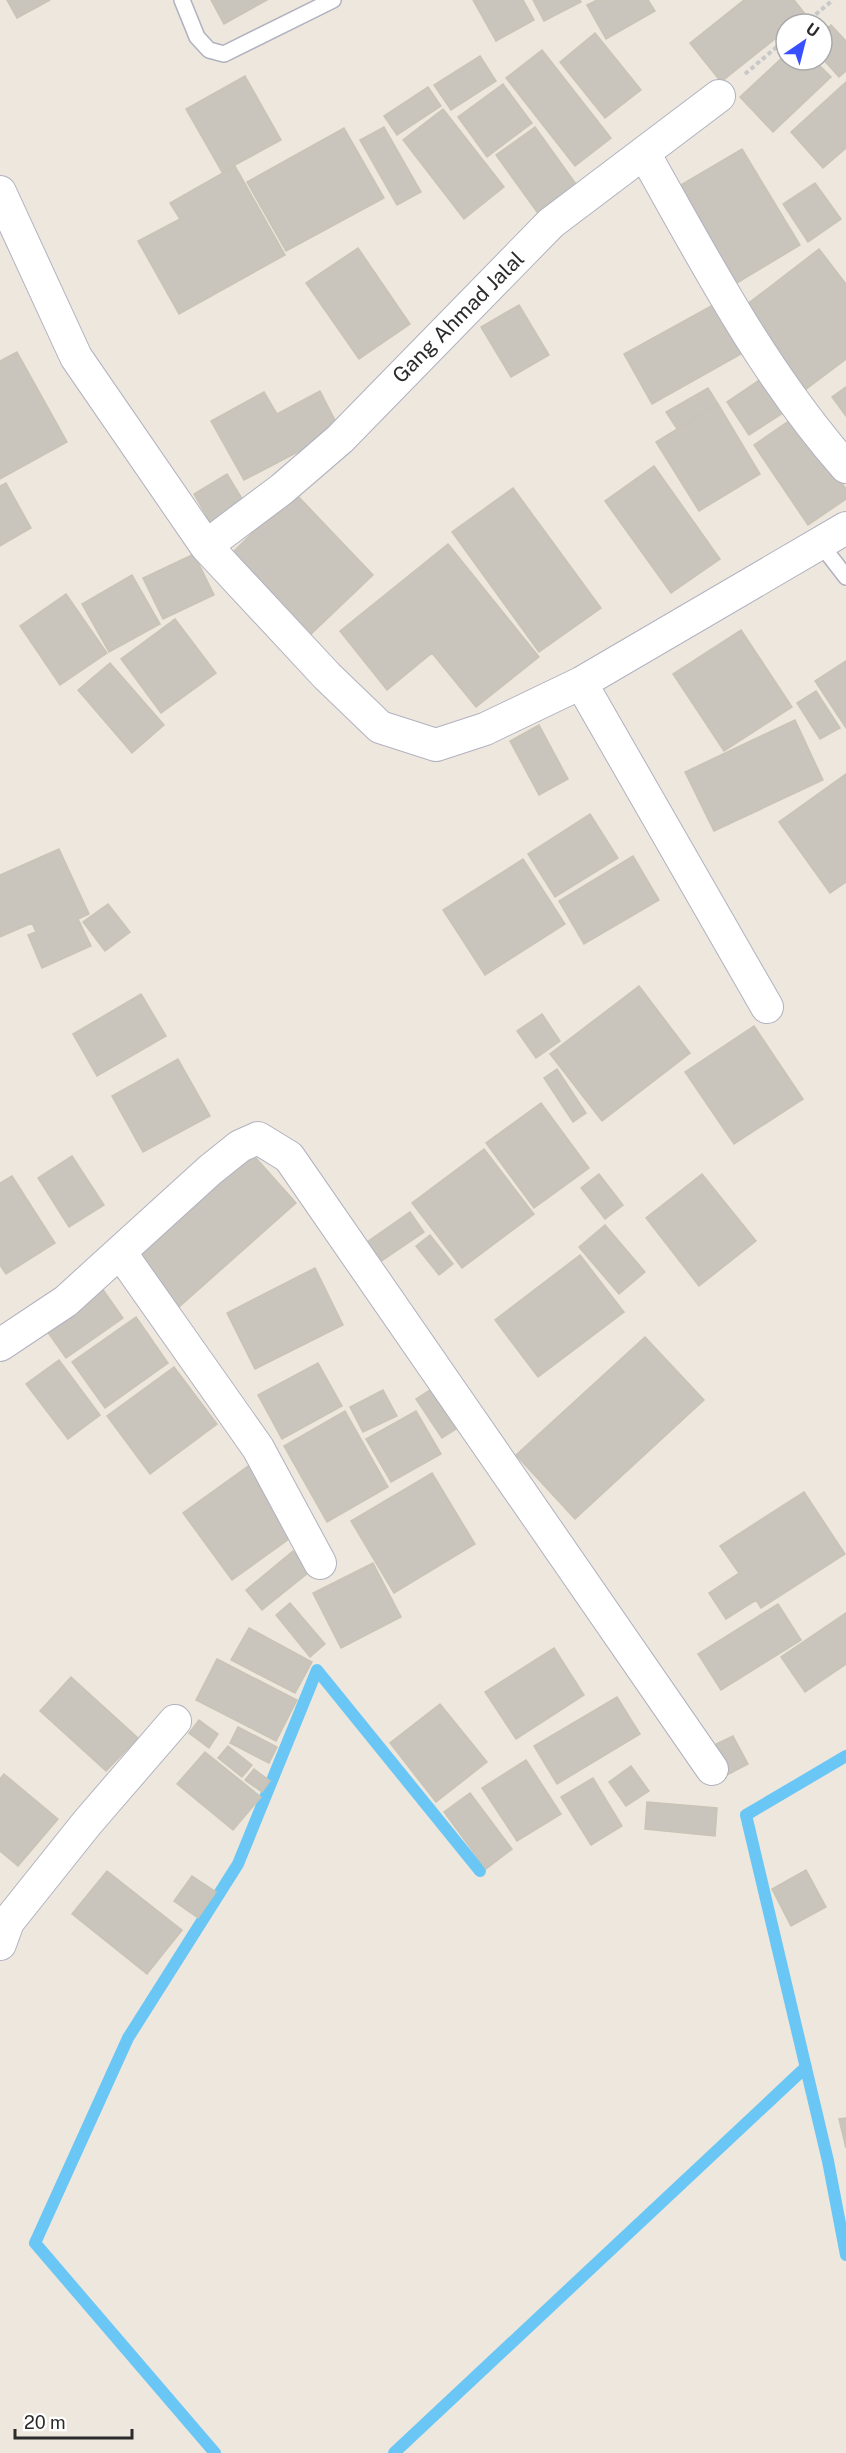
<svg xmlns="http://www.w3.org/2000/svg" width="846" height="2453" viewBox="0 0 846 2453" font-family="'Public Sans',sans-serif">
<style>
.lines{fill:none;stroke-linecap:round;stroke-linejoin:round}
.stream{stroke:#6ac7f5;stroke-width:12}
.building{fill:#c9c4bc;stroke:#c9c4b6;stroke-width:1.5}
.lane-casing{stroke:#b1b2c0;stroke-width:18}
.street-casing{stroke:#b1b2c0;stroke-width:34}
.path{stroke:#c8c8c8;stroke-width:4;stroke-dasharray:4.5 3;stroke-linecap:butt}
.lane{stroke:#fff;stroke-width:15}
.street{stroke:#fff;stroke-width:32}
.labels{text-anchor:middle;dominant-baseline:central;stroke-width:4.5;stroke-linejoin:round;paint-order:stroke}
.street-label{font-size:21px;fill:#2b2b2b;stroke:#fff}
</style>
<rect width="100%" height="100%" fill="#eee7dd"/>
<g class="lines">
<path class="stream" d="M846,1756L746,1815L828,2161L846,2255
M215,2453L35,2243L128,2038L238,1864L317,1670L480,1871
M394,2453L806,2067"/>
</g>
<path class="building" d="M7,0H50L17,18Z
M211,0H267L224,24Z
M473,0H523L534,20L496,41Z
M533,0H580L581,2L544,21Z
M597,0H648L655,11L606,39L587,5Z
M744,0H794L806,15L794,24H786V30L721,82L690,43Z
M831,25L846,41V71L839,77L822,58V33Z
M595,33L641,90L605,118L560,62Z
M542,50L611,138L575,166L506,78Z
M786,54V60H814L831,77L773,132L740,97Z
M480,56L496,81L451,110L434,85Z
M245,76L281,140L222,172L186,109Z
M846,82V148L823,168L791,132Z
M503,84L532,123L487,157L458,117Z
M428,87L441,106L397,135L384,116Z
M443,109L504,187L464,219L403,140Z
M384,127L421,192L397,205L360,140Z
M535,127L576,184L537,212L496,155Z
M344,128L384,198L286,251L247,182Z
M742,149L800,245L732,286L674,189Z
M235,166L285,255L179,314L138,241L180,219L170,203Z
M815,183L841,219L808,242L783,204Z
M358,248L410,324L359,359L306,283Z
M819,249L846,284V359L805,390L741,309Z
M519,305L549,355L511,377L481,327Z
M713,305L741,354L652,404L624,354Z
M17,352L67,442L0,479V361Z
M764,377L786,411L749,435L727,402Z
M846,387V416L832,397Z
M708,388L718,404L677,429L666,412Z
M320,391L340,430L244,480L211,421L264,392L277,414Z
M718,404L760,474L699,511L656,442Z
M796,416L846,489V499L808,525L754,445Z
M654,466L720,559L671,593L605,501Z
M227,474L244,502L210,522L194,494Z
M6,483L31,528L0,546V486Z
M513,488L601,608L539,652L452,532Z
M294,492L373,575L307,638L229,556Z
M448,544L539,657L476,707L432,653L387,690L340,631Z
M194,554L214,595L163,619L143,578Z
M132,575L160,624L109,652L82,604Z
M66,594L107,653L60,685L20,626Z
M175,619L216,673L161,713L121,659Z
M741,630L792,707L724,751L673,674Z
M846,661V728L815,681Z
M110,663L164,725L132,753L78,690Z
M816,691L840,728L820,739L797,703Z
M795,720L823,780L714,831L685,772Z
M539,725L568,779L539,795L510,741Z
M846,774V882L830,893L779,822Z
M590,814L618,858L555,897L528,854Z
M59,849L89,914L78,919L91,946L42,968L28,935L36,932L32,923L0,937V875Z
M633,856L659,900L584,944L559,901Z
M523,859L565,924L485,975L443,910Z
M108,904L130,932L105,951L83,922Z
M639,986L690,1053L602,1121L550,1054Z
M141,994L166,1036L97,1076L73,1034Z
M542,1014L560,1041L536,1058L517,1031Z
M754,1026L803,1099L734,1144L685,1072Z
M178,1059L210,1116L143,1152L112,1096Z
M557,1069L586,1113L573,1122L544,1078Z
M541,1103L589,1168L534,1208L486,1143Z
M247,1148L296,1203L179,1307L130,1253Z
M484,1149L534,1214L462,1268L412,1203Z
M72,1156L104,1205L69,1227L38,1178Z
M599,1174L623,1205L605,1219L581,1188Z
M702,1174L756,1241L699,1286L646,1218Z
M12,1176L55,1243L6,1274L0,1265V1183Z
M410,1212L424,1232L380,1262L367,1242Z
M605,1225L645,1272L619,1294L579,1247Z
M430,1235L453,1264L439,1275L416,1246Z
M580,1255L624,1312L538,1377L495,1320Z
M315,1268L343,1325L255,1369L227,1313Z
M99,1284L123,1318L66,1358L42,1324Z
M136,1317L168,1363L105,1408L72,1362Z
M645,1337L704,1400L575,1519L516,1455Z
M59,1360L100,1415L68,1439L26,1384Z
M318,1363L342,1406L282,1439L258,1395Z
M174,1367L217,1424L150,1474L107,1416Z
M383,1390L397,1416L363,1432L350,1407Z
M430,1390L456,1429L442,1438L416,1399Z
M345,1411L388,1487L327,1522L284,1446Z
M416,1411L441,1454L391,1482L366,1439Z
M251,1464L300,1531L232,1580L183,1513Z
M432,1473L475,1544L394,1593L351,1521Z
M804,1492L845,1554L761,1608L756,1600L726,1619L709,1593L739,1573L720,1546Z
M293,1551L309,1572L262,1610L246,1590Z
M373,1563L401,1617L341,1648L313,1593Z
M290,1603L325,1644L310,1657L276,1615Z
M778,1604L801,1640L721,1690L698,1654Z
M846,1613V1664L805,1692L781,1657Z
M249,1628L312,1662L295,1693L231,1660Z
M554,1648L584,1695L516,1739L485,1692Z
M217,1659L297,1700L276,1741L196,1700Z
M71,1677L138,1738L106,1771L40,1711Z
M617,1697L640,1734L557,1784L534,1746Z
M440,1704L487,1762L436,1802L390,1743Z
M199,1720L218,1734L209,1748L189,1733Z
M238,1727L277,1747L269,1763L230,1743Z
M733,1736L748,1764L727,1775L712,1746Z
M228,1746L252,1765L242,1777L218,1758Z
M205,1752L261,1797L233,1830L177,1784Z
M526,1760L561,1814L517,1841L482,1788Z
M631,1766L649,1791L626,1806L609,1782Z
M254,1769L270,1781L262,1792L245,1780Z
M4,1774L58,1819L18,1866L0,1851V1779Z
M593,1778L622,1826L591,1845L561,1797Z
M470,1793L512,1849L486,1869L444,1812Z
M647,1802L717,1808L715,1836L645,1829Z
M806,1870L826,1907L791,1926L772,1889Z
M107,1871L182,1930L147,1974L72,1914Z
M192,1876L216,1892L198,1918L174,1901Z
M846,2118V2148L839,2119Z"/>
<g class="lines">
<defs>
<path id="lane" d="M182,0L197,37L209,50L224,54L333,0
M819,542L846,577"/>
<path id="street" d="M644,153C705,261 763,373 846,467
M0,192L76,357L206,546L327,676L380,727L436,745L485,729L581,683L846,528
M206,546L282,489L340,439L551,223L719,96
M581,683L767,1007
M120,1252L258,1448L320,1563
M0,1345L66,1301L210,1170L240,1146L258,1138L289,1157L712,1769
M0,1944L8,1922L87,1823L175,1721"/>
</defs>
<use href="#lane" class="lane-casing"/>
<use href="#street" class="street-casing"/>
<path class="path" d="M804,24L833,0
M745,74L786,39"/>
<use href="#lane" class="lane"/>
<use href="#street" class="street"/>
</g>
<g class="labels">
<g class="street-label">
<text transform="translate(458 317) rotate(-45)">Gang Ahmad Jalal</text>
</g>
</g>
<g transform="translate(804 42) rotate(35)"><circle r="28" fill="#ffffff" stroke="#aaaaaa" stroke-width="1.5"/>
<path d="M0-4.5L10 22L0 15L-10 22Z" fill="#3850ff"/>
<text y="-9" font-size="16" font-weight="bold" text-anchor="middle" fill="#2b2b2b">U</text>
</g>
<path d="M15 2429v9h117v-9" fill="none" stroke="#2b2b2b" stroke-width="3"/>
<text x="24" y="2429" font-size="18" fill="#2b2b2b" stroke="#ffffff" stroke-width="4.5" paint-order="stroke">20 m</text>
</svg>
